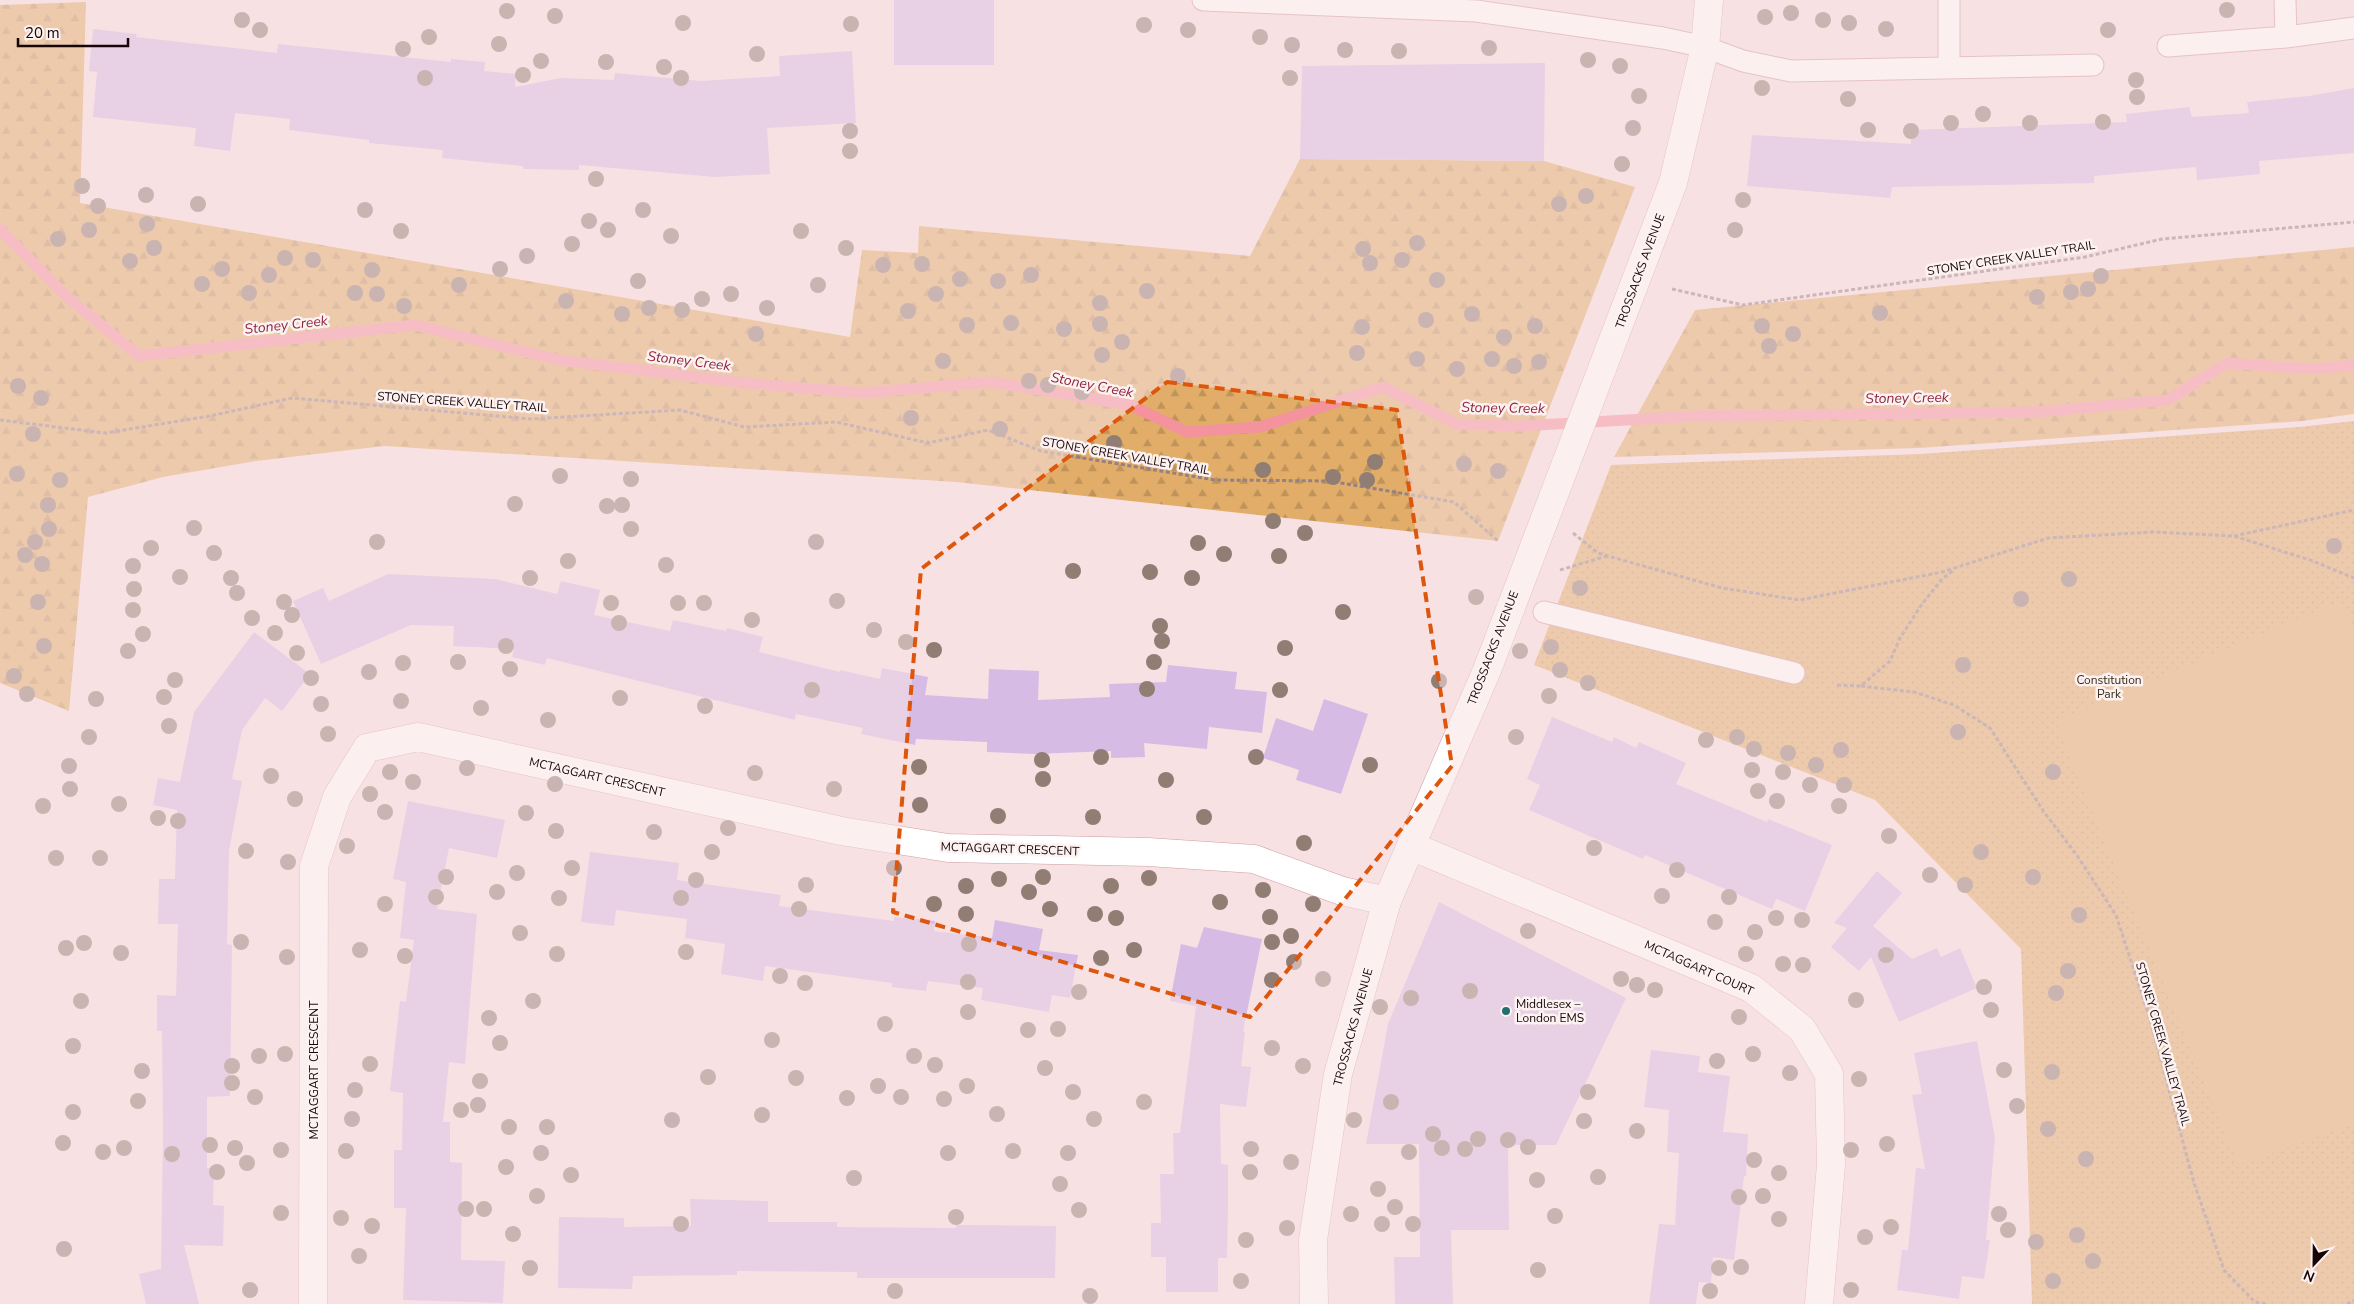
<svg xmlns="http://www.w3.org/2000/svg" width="2354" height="1304" viewBox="0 0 2354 1304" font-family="'Nunito Sans',sans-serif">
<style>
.forest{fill:url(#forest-firs)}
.park{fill:url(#park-dots)}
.pitch{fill:#e1ad69}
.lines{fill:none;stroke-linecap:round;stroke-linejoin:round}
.stream{stroke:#f4929d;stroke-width:11}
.building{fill:#d6bce5}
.lane-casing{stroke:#d19ca0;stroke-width:23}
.street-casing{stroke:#d19ca0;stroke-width:29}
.secondary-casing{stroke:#d19ca0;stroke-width:29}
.path{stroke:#958183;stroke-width:3;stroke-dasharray:4 2.5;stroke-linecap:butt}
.lane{stroke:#fff;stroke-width:21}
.street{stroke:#fff;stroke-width:28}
.secondary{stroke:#fff;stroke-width:28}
.tree{fill:#907d74}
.marked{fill:none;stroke:#de550c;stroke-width:4;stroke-dasharray:10 6;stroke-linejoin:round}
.poi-dot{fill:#246f6d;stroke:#fdf2f2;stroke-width:2}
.labels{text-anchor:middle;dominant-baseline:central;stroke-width:5;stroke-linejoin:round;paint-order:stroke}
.street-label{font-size:12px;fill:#170608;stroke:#fdf2f2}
.park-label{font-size:12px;fill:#3a2c1a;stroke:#fdf2f2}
.poi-label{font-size:12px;fill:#170608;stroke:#fdf2f2;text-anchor:start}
.water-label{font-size:14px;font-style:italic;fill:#8f243c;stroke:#fdf2f2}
</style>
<defs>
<pattern id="forest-firs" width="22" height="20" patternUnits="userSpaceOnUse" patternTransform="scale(1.25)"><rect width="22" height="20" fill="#e1ad69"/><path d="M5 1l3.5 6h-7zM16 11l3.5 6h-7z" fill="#c0935a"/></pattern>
<pattern id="park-dots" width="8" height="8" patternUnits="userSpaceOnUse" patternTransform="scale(1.25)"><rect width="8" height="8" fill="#e1ad69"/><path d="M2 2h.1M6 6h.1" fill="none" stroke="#c0935a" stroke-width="1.8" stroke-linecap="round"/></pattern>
</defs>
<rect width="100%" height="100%" fill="#f8e1e3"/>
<path class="forest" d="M86,2L80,203L850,337L862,250L918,253L919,226L1250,256L1300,159L1544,161L1635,187L1498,541L956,482L384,446L256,461L163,477L88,497L69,711L0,683V5Z
M2354,247V414L2302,421L1919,448L1614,457L1695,310Z"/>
<path class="park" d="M2354,421V1304H2032L2021,949L1875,800L1534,665L1611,465L1920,454L2299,427Z"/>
<path class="pitch" d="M2341,601L2354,629V1124L2238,1165L2055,721Z"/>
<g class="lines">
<path class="stream" d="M0,229L67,297L139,356L415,325L559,360L745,383L862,393L992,382L1130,405L1187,432L1260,427L1383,387L1457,424L1519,426L1698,416L2038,412L2168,400L2227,363L2315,369L2354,365"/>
</g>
<path class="building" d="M894,0H994V65H894Z
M93,29L137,34L136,37L277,53L278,44L451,62V59L485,62L484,71L516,74L515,87L561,78L614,80L615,73L701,81L780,76L779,56L852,51L856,123L767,128L770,174L715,177L579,165V170L523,169V166L442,158L443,150L369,143V140L289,130L290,119L235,113L230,151L194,146L196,128L93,117L97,72L89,71Z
M1545,63L1544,161L1300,159L1302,66Z
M2354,88V153L2259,161L2260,174L2197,180L2196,167L2094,176V183L1892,187L1890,198L1747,186L1752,135L1911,144V130L2127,122L2126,114L2189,107L2192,117L2249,113L2247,102L2309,96Z
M388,574L495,579L557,594L561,581L600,590L594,615L670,631L673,620L726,631L727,628L763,637L759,652L840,672V670L880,679L882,668L928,677L925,695L988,699L989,669L1039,671L1038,700L1110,697L1109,684L1166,682L1168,665L1237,672L1235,689L1267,692L1262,733L1209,727L1207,749L1144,743L1145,757L1111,758V751L1035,754L987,752V742L916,739L915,745L861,734L863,728L796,714L795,720L547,658L545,665L512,657L514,649L453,646L454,626L411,625L321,664L293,601L323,588L329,601Z
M254,632L310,674L282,711L265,698L242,730L232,779L242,781L229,851L227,944L232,945L230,1096L207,1097V1168H214L213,1205L224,1206L223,1246L184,1245L199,1304H146L139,1274L161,1269L163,1134L162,1031H157V995L176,996L178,924H158L159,879H175L177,810L153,805L158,778L180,782L194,712Z
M1324,699L1368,714L1341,794L1296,780L1299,770L1263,758L1276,718L1313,731Z
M1552,717L1612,742L1614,737L1636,748L1639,742L1686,763L1676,784L1767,822L1768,819L1832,845L1805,911L1776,899L1772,909L1645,855L1643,859L1529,810L1540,785L1527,779Z
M408,801L505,820L497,858L449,848L437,909L477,914L465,1064L449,1062L443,1122H450V1162L462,1163L461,1260L505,1261L503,1303L403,1300L406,1208H394V1150H402L403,1093L390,1091L400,1001L406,1002L414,940L400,938L406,882L393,879Z
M590,852L679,863L677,880L781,895L779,906L894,921V917L935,921L934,931L992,938L995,920L1043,929L1039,950L1078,955L1070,998L1052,995L1049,1012L981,1000L983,988L928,981L926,991L892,987V983L765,966L763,981L721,974L725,944L685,938L687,919L616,910L614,926L581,922Z
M1877,871L1902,893L1873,926L1912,959L1937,948L1941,957L1960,948L1977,988L1899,1022L1871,957L1859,971L1831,947L1847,928L1834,923Z
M1439,902L1626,998L1556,1145H1508L1509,1230H1451L1453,1304H1395L1394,1257H1420L1419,1144H1366L1388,1024Z
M1204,927L1262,939L1243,1031L1245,1032L1241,1066L1251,1067L1246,1107L1220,1104L1221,1164L1228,1165V1209L1227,1258H1218V1292H1166V1257H1151V1223H1161L1160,1174H1174L1173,1133H1180L1196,1006L1170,1001L1181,944L1197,948Z
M1977,1041L1995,1138L1986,1240H1990L1984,1279L1962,1276L1959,1299L1897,1290L1902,1250H1908L1916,1168L1925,1169L1912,1095L1922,1094L1914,1053Z
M1651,1050L1700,1056L1698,1072L1730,1076L1723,1132L1748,1134L1746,1176H1744L1734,1260L1713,1257L1711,1283L1699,1282L1696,1304H1649L1659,1224L1675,1225L1679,1153L1667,1152L1669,1110L1644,1107Z
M690,1199L768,1201V1222H837V1227L956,1228V1225L1056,1226L1055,1278H857V1272L737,1271V1275L633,1276L632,1289L558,1288L559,1217L624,1218V1227L691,1226Z"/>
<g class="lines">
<defs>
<path id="lane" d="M1203,0L1476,11L1663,38L1705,47L1743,61L1791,71L2093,65
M1949,0V68
M2285,0L2286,37
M2168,46L2286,37L2354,28
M1544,612L1794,673"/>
<path id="street" d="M1411,846L1751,988L1802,1029L1829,1074L1831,1165L1819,1304
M313,1304L314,866L337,797L367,748L418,737L841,831L948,848L1148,852L1254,859L1342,891L1387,901"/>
<path id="secondary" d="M1314,1304L1313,1240L1338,1074L1387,901L1487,670L1673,183L1705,47L1709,0"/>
</defs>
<use href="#lane" class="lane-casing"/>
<use href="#street" class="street-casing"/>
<use href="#secondary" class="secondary-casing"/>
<path class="path" d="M1672,289L1743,305L2085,257L2162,239L2354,222
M0,420L105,433L210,416L292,398L531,419L680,410L744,427L836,422L928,443L988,430L1041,451L1215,480L1329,481L1454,502L1498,541
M1573,533L1598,553L1608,556L1722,588L1799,600L1942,572L2048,538L2153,532L2234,536L2313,561L2354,578
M2234,536L2354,510
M1560,570L1607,556
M1837,685L1861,686L1890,661L1900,638L1922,604L1942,579L1954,570
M1861,686L1914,692L1954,705L1990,728L2044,812L2076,854L2116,915L2149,1016L2194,1183L2224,1270L2255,1302L2266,1304
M2347,1304L2354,1300"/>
<use href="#lane" class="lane"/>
<use href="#street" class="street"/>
<use href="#secondary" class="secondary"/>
</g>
<g class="tree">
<circle cx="2227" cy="10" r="8"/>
<circle cx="507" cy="11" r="8"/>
<circle cx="1791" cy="13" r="8"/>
<circle cx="555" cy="16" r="8"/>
<circle cx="1765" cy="17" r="8"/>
<circle cx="242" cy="20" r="8"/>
<circle cx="1823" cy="20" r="8"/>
<circle cx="683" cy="23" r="8"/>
<circle cx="1849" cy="23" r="8"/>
<circle cx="851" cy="24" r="8"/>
<circle cx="1144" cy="25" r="8"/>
<circle cx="1886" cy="29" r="8"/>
<circle cx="260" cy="30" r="8"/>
<circle cx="1188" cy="30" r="8"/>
<circle cx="2108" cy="30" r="8"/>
<circle cx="429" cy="37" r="8"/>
<circle cx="1260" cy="37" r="8"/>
<circle cx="499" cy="44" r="8"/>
<circle cx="1292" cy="45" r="8"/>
<circle cx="1489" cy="48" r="8"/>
<circle cx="403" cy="49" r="8"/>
<circle cx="1345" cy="50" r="8"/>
<circle cx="1399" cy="51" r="8"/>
<circle cx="757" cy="54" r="8"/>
<circle cx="1588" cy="60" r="8"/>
<circle cx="541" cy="61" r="8"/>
<circle cx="606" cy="62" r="8"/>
<circle cx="1620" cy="66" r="8"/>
<circle cx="664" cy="67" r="8"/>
<circle cx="523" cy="75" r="8"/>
<circle cx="425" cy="78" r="8"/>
<circle cx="681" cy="78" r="8"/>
<circle cx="1290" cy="78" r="8"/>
<circle cx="2136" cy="80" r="8"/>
<circle cx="1762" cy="88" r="8"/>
<circle cx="1639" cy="96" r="8"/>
<circle cx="2137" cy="97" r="8"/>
<circle cx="1848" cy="99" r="8"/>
<circle cx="1983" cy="114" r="8"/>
<circle cx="2103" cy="122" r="8"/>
<circle cx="1951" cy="123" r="8"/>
<circle cx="2030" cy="123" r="8"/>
<circle cx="1633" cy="128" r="8"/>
<circle cx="1868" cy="130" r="8"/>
<circle cx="850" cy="131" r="8"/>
<circle cx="1911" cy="131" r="8"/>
<circle cx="850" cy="151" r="8"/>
<circle cx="1622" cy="164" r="8"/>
<circle cx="596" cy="179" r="8"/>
<circle cx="82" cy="186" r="8"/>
<circle cx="146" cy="195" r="8"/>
<circle cx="1586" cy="196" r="8"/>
<circle cx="1743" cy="200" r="8"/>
<circle cx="198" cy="204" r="8"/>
<circle cx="1559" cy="204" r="8"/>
<circle cx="98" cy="206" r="8"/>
<circle cx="365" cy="210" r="8"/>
<circle cx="643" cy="210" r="8"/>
<circle cx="589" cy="221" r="8"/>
<circle cx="147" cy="224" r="8"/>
<circle cx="89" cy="230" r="8"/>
<circle cx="608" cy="230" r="8"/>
<circle cx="1735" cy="230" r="8"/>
<circle cx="401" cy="231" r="8"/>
<circle cx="801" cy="231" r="8"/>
<circle cx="671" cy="236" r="8"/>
<circle cx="58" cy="239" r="8"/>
<circle cx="1417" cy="243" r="8"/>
<circle cx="572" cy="244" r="8"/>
<circle cx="154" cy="248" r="8"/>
<circle cx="846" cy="248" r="8"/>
<circle cx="1363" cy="249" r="8"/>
<circle cx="527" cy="256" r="8"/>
<circle cx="285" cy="258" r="8"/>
<circle cx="313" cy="260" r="8"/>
<circle cx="1402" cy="260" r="8"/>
<circle cx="130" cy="261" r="8"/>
<circle cx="1370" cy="263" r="8"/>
<circle cx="922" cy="264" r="8"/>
<circle cx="883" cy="265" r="8"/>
<circle cx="222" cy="269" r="8"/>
<circle cx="500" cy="269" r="8"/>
<circle cx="372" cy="270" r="8"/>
<circle cx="269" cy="275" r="8"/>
<circle cx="1031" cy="275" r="8"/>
<circle cx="2101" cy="276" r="8"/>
<circle cx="960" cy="279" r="8"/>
<circle cx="1437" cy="280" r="8"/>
<circle cx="638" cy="281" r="8"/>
<circle cx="998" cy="281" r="8"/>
<circle cx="202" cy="284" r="8"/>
<circle cx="459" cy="285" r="8"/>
<circle cx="818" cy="285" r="8"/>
<circle cx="2088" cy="289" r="8"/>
<circle cx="1147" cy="291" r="8"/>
<circle cx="2071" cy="292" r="8"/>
<circle cx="249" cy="293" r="8"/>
<circle cx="355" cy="293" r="8"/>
<circle cx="377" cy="294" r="8"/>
<circle cx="731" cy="294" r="8"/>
<circle cx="936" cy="294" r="8"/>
<circle cx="2037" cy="297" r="8"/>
<circle cx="702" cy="299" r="8"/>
<circle cx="566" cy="301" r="8"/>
<circle cx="1100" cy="303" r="8"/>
<circle cx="404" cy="306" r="8"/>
<circle cx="649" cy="308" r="8"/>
<circle cx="767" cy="308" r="8"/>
<circle cx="682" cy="310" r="8"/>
<circle cx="908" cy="311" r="8"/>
<circle cx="1880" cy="313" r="8"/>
<circle cx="622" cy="314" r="8"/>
<circle cx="1472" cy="314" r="8"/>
<circle cx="1426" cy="320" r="8"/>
<circle cx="1011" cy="323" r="8"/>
<circle cx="1100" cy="324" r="8"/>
<circle cx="967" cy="325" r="8"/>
<circle cx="1535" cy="326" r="8"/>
<circle cx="1762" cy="326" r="8"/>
<circle cx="1362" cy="327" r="8"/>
<circle cx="1064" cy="329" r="8"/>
<circle cx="756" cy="334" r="8"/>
<circle cx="1793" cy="334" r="8"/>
<circle cx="1504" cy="337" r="8"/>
<circle cx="1122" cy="342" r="8"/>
<circle cx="1769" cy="346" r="8"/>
<circle cx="1357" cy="353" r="8"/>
<circle cx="1102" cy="355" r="8"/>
<circle cx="1417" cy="359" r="8"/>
<circle cx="1492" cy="359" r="8"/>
<circle cx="943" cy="361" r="8"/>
<circle cx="1539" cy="362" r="8"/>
<circle cx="1514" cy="366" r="8"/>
<circle cx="1457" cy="369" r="8"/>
<circle cx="1178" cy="376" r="8"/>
<circle cx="1029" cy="381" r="8"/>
<circle cx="1048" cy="385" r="8"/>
<circle cx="18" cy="386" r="8"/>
<circle cx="1082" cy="392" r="8"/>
<circle cx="41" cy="398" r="8"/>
<circle cx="911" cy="418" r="8"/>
<circle cx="1000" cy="429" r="8"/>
<circle cx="33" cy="434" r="8"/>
<circle cx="1114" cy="443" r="8"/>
<circle cx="1375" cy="462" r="8"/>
<circle cx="1464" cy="464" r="8"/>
<circle cx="1263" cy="470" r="8"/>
<circle cx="1498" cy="471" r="8"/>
<circle cx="17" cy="474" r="8"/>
<circle cx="560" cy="476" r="8"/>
<circle cx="1333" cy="477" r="8"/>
<circle cx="631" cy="479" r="8"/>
<circle cx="60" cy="480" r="8"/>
<circle cx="1367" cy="480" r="8"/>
<circle cx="515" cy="504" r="8"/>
<circle cx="48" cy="505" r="8"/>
<circle cx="622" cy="505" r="8"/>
<circle cx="607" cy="506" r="8"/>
<circle cx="1273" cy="521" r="8"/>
<circle cx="194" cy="528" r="8"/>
<circle cx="49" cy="529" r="8"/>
<circle cx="631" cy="529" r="8"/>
<circle cx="1305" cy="533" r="8"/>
<circle cx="35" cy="542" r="8"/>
<circle cx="377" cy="542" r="8"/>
<circle cx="816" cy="542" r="8"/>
<circle cx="1198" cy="543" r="8"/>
<circle cx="2334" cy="546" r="8"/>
<circle cx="151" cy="548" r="8"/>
<circle cx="214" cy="553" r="8"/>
<circle cx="1224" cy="554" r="8"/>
<circle cx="25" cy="555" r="8"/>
<circle cx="1279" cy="556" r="8"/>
<circle cx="568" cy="561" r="8"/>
<circle cx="42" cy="564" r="8"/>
<circle cx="666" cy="565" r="8"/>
<circle cx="133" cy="566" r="8"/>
<circle cx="1073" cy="571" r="8"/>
<circle cx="1150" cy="572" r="8"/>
<circle cx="180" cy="577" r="8"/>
<circle cx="231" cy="578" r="8"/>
<circle cx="530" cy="578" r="8"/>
<circle cx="1192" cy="578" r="8"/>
<circle cx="2069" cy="579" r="8"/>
<circle cx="1580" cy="588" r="8"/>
<circle cx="134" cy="589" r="8"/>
<circle cx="237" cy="593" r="8"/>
<circle cx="1476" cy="597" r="8"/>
<circle cx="2021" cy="599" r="8"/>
<circle cx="837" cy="601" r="8"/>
<circle cx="38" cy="602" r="8"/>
<circle cx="284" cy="602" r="8"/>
<circle cx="611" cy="603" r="8"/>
<circle cx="678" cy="603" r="8"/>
<circle cx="704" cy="603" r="8"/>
<circle cx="133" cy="610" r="8"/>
<circle cx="1343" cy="612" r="8"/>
<circle cx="292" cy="615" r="8"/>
<circle cx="252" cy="618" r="8"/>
<circle cx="752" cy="620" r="8"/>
<circle cx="619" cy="623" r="8"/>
<circle cx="1160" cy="626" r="8"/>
<circle cx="874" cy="630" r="8"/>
<circle cx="275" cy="633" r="8"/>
<circle cx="143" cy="634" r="8"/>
<circle cx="1162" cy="641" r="8"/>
<circle cx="906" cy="642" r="8"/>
<circle cx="44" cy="646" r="8"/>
<circle cx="506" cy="646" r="8"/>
<circle cx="1551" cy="647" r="8"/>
<circle cx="1285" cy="648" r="8"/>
<circle cx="934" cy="650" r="8"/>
<circle cx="128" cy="651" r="8"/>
<circle cx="1520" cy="651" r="8"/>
<circle cx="297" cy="653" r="8"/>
<circle cx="458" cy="662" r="8"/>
<circle cx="1154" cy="662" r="8"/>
<circle cx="403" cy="663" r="8"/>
<circle cx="1963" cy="665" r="8"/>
<circle cx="510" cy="669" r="8"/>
<circle cx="1560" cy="670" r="8"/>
<circle cx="369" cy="672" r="8"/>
<circle cx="14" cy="676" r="8"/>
<circle cx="311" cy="678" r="8"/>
<circle cx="175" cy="680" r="8"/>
<circle cx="1439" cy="681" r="8"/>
<circle cx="1588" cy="683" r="8"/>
<circle cx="1147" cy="689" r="8"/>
<circle cx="812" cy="690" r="8"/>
<circle cx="1280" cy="690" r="8"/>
<circle cx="27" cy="694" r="8"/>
<circle cx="1549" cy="696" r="8"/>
<circle cx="164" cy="697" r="8"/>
<circle cx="620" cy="698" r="8"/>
<circle cx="96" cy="699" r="8"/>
<circle cx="401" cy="701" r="8"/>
<circle cx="321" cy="704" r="8"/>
<circle cx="705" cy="706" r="8"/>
<circle cx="481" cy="708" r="8"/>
<circle cx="548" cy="720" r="8"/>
<circle cx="169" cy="726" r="8"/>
<circle cx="1958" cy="732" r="8"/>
<circle cx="328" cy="734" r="8"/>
<circle cx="89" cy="737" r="8"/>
<circle cx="1516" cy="737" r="8"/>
<circle cx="1737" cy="737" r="8"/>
<circle cx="1706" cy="740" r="8"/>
<circle cx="1754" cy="749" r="8"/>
<circle cx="1841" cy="750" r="8"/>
<circle cx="1788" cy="753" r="8"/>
<circle cx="1101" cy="757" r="8"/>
<circle cx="1256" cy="757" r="8"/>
<circle cx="1042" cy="760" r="8"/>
<circle cx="1370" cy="765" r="8"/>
<circle cx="1816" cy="765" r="8"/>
<circle cx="69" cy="766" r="8"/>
<circle cx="919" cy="767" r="8"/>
<circle cx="467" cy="768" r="8"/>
<circle cx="1752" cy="770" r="8"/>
<circle cx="390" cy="772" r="8"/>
<circle cx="1783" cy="772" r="8"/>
<circle cx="2053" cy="772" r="8"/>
<circle cx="755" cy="773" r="8"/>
<circle cx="271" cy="776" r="8"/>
<circle cx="1043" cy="779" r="8"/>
<circle cx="1166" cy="780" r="8"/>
<circle cx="413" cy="782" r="8"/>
<circle cx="555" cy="784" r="8"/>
<circle cx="1810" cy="785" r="8"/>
<circle cx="1844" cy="785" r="8"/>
<circle cx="70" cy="789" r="8"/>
<circle cx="834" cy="789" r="8"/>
<circle cx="1758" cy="791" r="8"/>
<circle cx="370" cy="794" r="8"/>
<circle cx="295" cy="799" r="8"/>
<circle cx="1777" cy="801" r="8"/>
<circle cx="119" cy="804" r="8"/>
<circle cx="920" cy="805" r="8"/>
<circle cx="43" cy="806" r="8"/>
<circle cx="1839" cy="806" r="8"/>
<circle cx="385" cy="812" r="8"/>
<circle cx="526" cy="813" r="8"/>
<circle cx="998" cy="816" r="8"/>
<circle cx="1093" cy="817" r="8"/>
<circle cx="1204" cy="817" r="8"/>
<circle cx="158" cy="818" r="8"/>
<circle cx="178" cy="821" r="8"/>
<circle cx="728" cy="828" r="8"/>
<circle cx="556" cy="831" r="8"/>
<circle cx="654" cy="832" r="8"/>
<circle cx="1889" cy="836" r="8"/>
<circle cx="1304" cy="843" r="8"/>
<circle cx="347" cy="846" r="8"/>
<circle cx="1594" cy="848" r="8"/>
<circle cx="246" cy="851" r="8"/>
<circle cx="712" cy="852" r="8"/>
<circle cx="1981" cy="852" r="8"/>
<circle cx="56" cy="858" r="8"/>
<circle cx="100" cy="858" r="8"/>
<circle cx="288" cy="862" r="8"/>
<circle cx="572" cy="868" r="8"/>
<circle cx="894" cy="868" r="8"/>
<circle cx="1677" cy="870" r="8"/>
<circle cx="517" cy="873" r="8"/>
<circle cx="1930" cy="875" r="8"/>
<circle cx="446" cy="877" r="8"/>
<circle cx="1043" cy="877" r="8"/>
<circle cx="2033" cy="877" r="8"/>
<circle cx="1149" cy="878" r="8"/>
<circle cx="999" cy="879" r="8"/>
<circle cx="696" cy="880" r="8"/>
<circle cx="806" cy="885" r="8"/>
<circle cx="1965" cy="885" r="8"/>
<circle cx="966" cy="886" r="8"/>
<circle cx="1111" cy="886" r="8"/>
<circle cx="1263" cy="890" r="8"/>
<circle cx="497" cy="892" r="8"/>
<circle cx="1029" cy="892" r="8"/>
<circle cx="1662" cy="896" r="8"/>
<circle cx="436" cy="897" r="8"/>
<circle cx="1729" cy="897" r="8"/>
<circle cx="559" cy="898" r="8"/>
<circle cx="681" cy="898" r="8"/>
<circle cx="1220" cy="902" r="8"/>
<circle cx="385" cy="904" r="8"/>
<circle cx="934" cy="904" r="8"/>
<circle cx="1313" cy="904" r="8"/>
<circle cx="799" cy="909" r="8"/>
<circle cx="1050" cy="909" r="8"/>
<circle cx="966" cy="914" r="8"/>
<circle cx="1095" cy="914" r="8"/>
<circle cx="2079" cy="915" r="8"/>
<circle cx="1270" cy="917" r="8"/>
<circle cx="1116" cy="918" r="8"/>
<circle cx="1776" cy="918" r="8"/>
<circle cx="1802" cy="920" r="8"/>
<circle cx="1715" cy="922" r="8"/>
<circle cx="1528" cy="931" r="8"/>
<circle cx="1755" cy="932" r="8"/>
<circle cx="520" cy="933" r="8"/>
<circle cx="1291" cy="936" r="8"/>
<circle cx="241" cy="942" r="8"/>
<circle cx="1272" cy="942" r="8"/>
<circle cx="84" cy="943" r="8"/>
<circle cx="969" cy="944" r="8"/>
<circle cx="66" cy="948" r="8"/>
<circle cx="360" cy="950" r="8"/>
<circle cx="1134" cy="950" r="8"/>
<circle cx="686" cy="952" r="8"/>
<circle cx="121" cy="953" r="8"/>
<circle cx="557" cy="954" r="8"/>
<circle cx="1746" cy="954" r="8"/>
<circle cx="1886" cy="955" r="8"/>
<circle cx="405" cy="956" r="8"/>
<circle cx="287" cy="957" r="8"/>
<circle cx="1101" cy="958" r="8"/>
<circle cx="1294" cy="962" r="8"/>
<circle cx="1783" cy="964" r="8"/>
<circle cx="1803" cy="965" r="8"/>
<circle cx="2068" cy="971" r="8"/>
<circle cx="780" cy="976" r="8"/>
<circle cx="1323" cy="979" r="8"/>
<circle cx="1621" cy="979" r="8"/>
<circle cx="1272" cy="980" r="8"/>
<circle cx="968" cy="982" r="8"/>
<circle cx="805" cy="983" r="8"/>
<circle cx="1637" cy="985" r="8"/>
<circle cx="1984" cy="987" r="8"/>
<circle cx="1655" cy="990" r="8"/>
<circle cx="1470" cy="991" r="8"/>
<circle cx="1079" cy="992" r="8"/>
<circle cx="2056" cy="993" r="8"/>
<circle cx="1411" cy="998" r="8"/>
<circle cx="1856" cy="1000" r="8"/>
<circle cx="81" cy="1001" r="8"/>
<circle cx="533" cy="1001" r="8"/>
<circle cx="1380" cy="1007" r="8"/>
<circle cx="1991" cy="1010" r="8"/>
<circle cx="968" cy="1012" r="8"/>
<circle cx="1739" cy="1017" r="8"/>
<circle cx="489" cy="1018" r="8"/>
<circle cx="885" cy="1024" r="8"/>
<circle cx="1058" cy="1029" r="8"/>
<circle cx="1028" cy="1030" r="8"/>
<circle cx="772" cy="1040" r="8"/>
<circle cx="500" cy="1043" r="8"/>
<circle cx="73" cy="1046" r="8"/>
<circle cx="1272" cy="1048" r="8"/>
<circle cx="285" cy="1054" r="8"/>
<circle cx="1753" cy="1054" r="8"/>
<circle cx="259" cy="1056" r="8"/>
<circle cx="914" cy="1056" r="8"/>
<circle cx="1717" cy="1061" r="8"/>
<circle cx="370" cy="1064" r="8"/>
<circle cx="935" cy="1065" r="8"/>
<circle cx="232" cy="1066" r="8"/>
<circle cx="1303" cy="1066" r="8"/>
<circle cx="1045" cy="1068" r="8"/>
<circle cx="2004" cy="1070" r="8"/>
<circle cx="142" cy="1071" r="8"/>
<circle cx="2052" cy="1072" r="8"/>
<circle cx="1790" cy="1073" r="8"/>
<circle cx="708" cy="1077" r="8"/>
<circle cx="796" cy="1078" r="8"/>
<circle cx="1859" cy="1079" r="8"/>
<circle cx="480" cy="1081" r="8"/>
<circle cx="232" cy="1083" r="8"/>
<circle cx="878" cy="1086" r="8"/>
<circle cx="967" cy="1086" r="8"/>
<circle cx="355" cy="1090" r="8"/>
<circle cx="1073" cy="1092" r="8"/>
<circle cx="1588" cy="1092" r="8"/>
<circle cx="255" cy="1097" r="8"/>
<circle cx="901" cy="1097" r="8"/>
<circle cx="847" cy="1098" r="8"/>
<circle cx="944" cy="1099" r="8"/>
<circle cx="138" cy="1101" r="8"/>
<circle cx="1144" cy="1102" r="8"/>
<circle cx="1391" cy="1102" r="8"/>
<circle cx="478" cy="1105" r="8"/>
<circle cx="2017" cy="1106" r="8"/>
<circle cx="461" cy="1110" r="8"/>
<circle cx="73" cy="1112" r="8"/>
<circle cx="997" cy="1114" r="8"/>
<circle cx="762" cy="1115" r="8"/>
<circle cx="352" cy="1119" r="8"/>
<circle cx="1094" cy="1119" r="8"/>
<circle cx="672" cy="1120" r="8"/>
<circle cx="1354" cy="1120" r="8"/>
<circle cx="1584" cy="1121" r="8"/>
<circle cx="509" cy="1127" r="8"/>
<circle cx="547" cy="1127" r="8"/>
<circle cx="2048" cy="1129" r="8"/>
<circle cx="1637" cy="1131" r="8"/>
<circle cx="1433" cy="1134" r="8"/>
<circle cx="1478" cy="1139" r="8"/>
<circle cx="1508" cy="1140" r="8"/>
<circle cx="63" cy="1143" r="8"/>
<circle cx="1887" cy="1144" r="8"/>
<circle cx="210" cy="1145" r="8"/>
<circle cx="1528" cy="1147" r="8"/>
<circle cx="124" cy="1148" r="8"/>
<circle cx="235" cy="1148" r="8"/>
<circle cx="1442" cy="1148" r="8"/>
<circle cx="1251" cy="1149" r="8"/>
<circle cx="1465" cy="1149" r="8"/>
<circle cx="281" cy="1150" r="8"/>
<circle cx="1851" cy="1150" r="8"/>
<circle cx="346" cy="1151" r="8"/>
<circle cx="1013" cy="1151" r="8"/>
<circle cx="103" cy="1152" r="8"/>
<circle cx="1409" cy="1152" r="8"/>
<circle cx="541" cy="1153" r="8"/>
<circle cx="948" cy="1153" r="8"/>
<circle cx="1068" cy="1153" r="8"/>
<circle cx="172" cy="1154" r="8"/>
<circle cx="2086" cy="1159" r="8"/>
<circle cx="1754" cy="1160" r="8"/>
<circle cx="1291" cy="1162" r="8"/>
<circle cx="247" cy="1163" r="8"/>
<circle cx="506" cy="1167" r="8"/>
<circle cx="217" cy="1172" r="8"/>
<circle cx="1250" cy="1172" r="8"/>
<circle cx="1779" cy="1173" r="8"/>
<circle cx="571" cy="1175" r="8"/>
<circle cx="1598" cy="1177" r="8"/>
<circle cx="854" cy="1178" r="8"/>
<circle cx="1537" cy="1180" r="8"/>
<circle cx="1060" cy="1184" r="8"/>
<circle cx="1378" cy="1189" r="8"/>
<circle cx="537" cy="1196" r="8"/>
<circle cx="1763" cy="1196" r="8"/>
<circle cx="1739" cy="1197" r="8"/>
<circle cx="1395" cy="1207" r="8"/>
<circle cx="466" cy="1209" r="8"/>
<circle cx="484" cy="1209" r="8"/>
<circle cx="1079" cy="1210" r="8"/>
<circle cx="281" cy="1213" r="8"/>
<circle cx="1351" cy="1214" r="8"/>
<circle cx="1999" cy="1214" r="8"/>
<circle cx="1555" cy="1216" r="8"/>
<circle cx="956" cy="1217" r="8"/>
<circle cx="341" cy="1218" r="8"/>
<circle cx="1779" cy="1219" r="8"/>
<circle cx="681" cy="1224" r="8"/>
<circle cx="1382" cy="1224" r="8"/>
<circle cx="1413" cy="1224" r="8"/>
<circle cx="372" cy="1226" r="8"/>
<circle cx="1891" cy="1227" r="8"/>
<circle cx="1287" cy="1228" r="8"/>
<circle cx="2008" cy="1230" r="8"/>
<circle cx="513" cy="1234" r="8"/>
<circle cx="2077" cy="1235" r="8"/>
<circle cx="1865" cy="1237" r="8"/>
<circle cx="1246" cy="1240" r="8"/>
<circle cx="2036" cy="1242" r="8"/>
<circle cx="64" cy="1249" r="8"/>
<circle cx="359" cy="1256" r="8"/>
<circle cx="2093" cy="1261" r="8"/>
<circle cx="1741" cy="1267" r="8"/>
<circle cx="530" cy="1268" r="8"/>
<circle cx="1719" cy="1268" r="8"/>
<circle cx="1538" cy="1270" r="8"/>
<circle cx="1241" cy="1281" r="8"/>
<circle cx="2053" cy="1281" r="8"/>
<circle cx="250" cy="1290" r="8"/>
<circle cx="1851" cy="1290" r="8"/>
<circle cx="895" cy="1291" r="8"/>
<circle cx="1710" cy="1291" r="8"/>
<circle cx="1090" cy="1296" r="8"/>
</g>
<path d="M0 0H2354V1304H0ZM1167,382L1397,410L1452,766L1250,1017L893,912L921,569Z" fill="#f8e1e3" fill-opacity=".55" fill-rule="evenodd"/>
<path class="marked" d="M1167,382L1397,410L1452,766L1250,1017L893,912L921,569Z"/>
<circle class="poi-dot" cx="1506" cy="1011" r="5"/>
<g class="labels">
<g class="street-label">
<text transform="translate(2011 258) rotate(-9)">STONEY CREEK VALLEY TRAIL</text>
<text transform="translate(1640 271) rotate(-70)">TROSSACKS AVENUE</text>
<text transform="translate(462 402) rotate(4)">STONEY CREEK VALLEY TRAIL</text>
<text transform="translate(1126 456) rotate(10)">STONEY CREEK VALLEY TRAIL</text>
<text transform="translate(1493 648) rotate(-69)">TROSSACKS AVENUE</text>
<text transform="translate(597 777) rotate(13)">MCTAGGART CRESCENT</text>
<text transform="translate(1010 849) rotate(2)">MCTAGGART CRESCENT</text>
<text transform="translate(1699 968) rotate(24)">MCTAGGART COURT</text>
<text transform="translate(1353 1027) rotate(-75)">TROSSACKS AVENUE</text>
<text transform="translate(2163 1044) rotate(74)">STONEY CREEK VALLEY TRAIL</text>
<text transform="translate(314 1070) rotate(-90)">MCTAGGART CRESCENT</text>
</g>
<g class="park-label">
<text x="2109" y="680">Constitution<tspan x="2109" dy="14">Park</tspan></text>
</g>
<g class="poi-label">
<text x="1516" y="1004">Middlesex –<tspan x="1516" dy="14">London EMS</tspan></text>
</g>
<g class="water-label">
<text transform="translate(286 325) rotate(-6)">Stoney Creek</text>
<text transform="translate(689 361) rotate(7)">Stoney Creek</text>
<text transform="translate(1092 385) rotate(11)">Stoney Creek</text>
<text transform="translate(1907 398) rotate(-1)">Stoney Creek</text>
<text transform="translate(1503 408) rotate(1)">Stoney Creek</text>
</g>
</g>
<g transform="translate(2314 1264) rotate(202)" stroke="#fdf2f2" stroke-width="4" paint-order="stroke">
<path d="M0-4L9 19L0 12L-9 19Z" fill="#170608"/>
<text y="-8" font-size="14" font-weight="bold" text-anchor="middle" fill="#170608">N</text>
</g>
<path d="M18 38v8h110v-8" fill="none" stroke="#170608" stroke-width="2.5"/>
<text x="25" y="38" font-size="15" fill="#170608" stroke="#fdf2f2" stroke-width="4" paint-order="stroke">20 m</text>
</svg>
